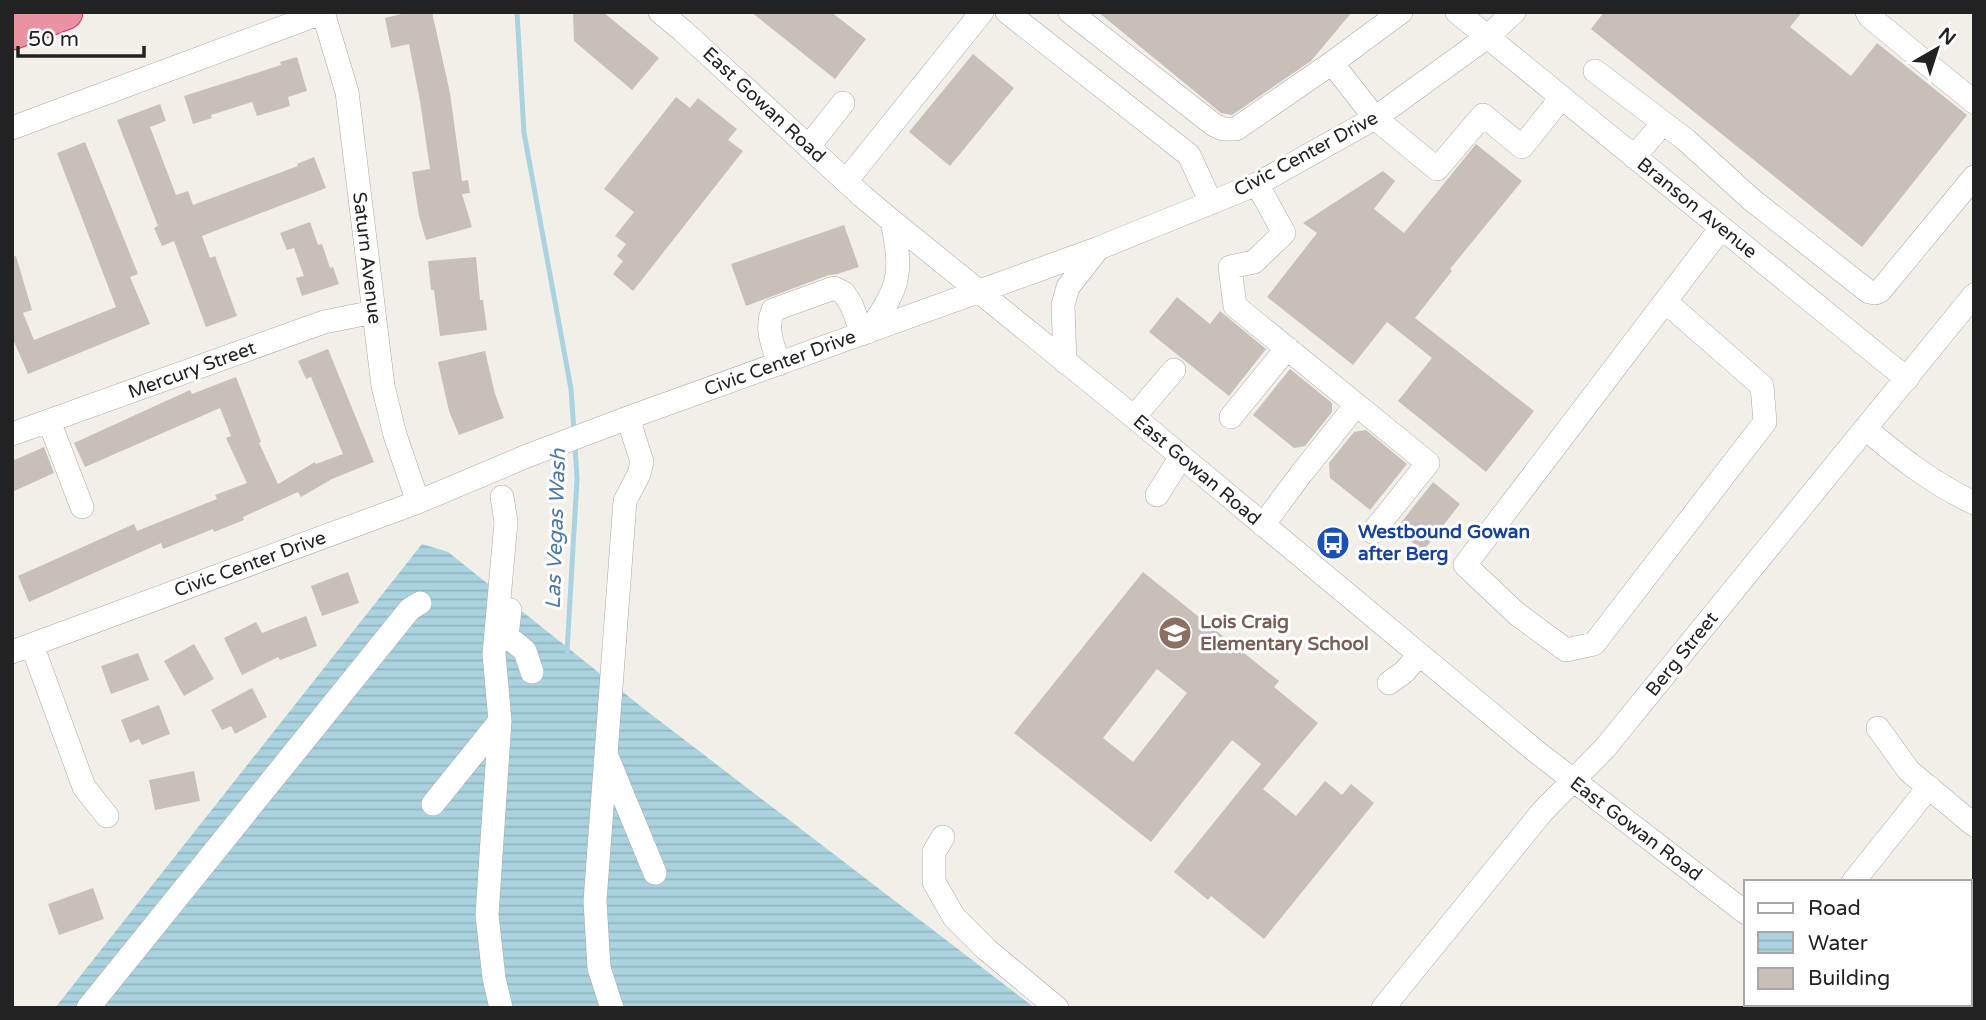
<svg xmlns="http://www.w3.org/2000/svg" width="1986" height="1020" viewBox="0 0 1986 1020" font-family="'Varela Round',sans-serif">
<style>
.water{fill:url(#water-rules)}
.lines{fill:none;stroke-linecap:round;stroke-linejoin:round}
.stream{stroke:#aad3df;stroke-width:5}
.building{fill:#c7bfb8;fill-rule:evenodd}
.minor-casing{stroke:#a9a9a9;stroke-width:24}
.highway-casing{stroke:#dc2a67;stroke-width:37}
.minor{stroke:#fff;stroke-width:23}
.highway{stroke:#e892a2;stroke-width:35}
.labels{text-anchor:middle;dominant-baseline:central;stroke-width:6;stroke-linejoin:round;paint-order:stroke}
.street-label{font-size:19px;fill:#222;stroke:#fff}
.transit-label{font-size:19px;font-weight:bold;fill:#164399;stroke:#fff;text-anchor:start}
.education-label{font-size:19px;font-weight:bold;fill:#785e54;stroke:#fff;text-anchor:start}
.water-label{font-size:21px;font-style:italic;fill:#4a7aab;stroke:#fff}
</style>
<defs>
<pattern id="water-rules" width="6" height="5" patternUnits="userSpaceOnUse" patternTransform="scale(1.75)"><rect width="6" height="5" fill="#aad3df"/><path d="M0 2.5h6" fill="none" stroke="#92b5bf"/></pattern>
</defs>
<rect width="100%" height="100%" fill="#f2efe9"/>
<path class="water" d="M422,544L448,552L648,712L1035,1008H55Z"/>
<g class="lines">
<path class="stream" d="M517,12L524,133L571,389L574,431
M567,652L577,479L575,445"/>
</g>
<path class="building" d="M410,12H432L450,93L462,181L468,180L470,193L462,194L472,227L426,240L419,216L412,172L430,169L420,101L409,44L391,48L385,18Z
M573,12H603L659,58L632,90L574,41Z
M751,12H831L866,39L835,79Z
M1098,12H1352L1311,61L1232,115L1221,113Z
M1604,12H1802L1790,27L1851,76L1877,43L1967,115L1862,247L1591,29Z
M973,54L1014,88L950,166L909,132Z
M297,57L307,91L288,97L290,106L257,116L252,102L211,115L212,118L193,124L184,96L281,65L280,62Z
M676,97L690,108L698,98L737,129L728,140L743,151L633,291L613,274L623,261L617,256L626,244L615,236L634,212L604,189Z
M160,104L166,121L150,127L176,195L188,191L193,205L298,166L297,164L314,157L326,188L202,236L210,258L215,256L237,316L206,327L174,241L162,246L154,228L158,226L117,120Z
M85,142L138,274L130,277L150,324L28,374L12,337V257L16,256L32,310L23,313L34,340L116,307L57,153Z
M1476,144L1522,181L1450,269L1452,271L1415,318L1534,411L1486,472L1398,401L1432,358L1387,322L1353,365L1267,297L1317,233L1303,223L1383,171L1395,181L1374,209L1404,233Z
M310,222L318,245L322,244L330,268L333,267L339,284L302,296L296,278L304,276L294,248L287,250L280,233Z
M844,225L859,267L837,274L829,275L746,306L731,264Z
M476,257L480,300H483L487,330L440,336L434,290H431L428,261Z
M1177,297L1210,324L1220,311L1266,349L1229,396L1149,332Z
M328,349L374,462L332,479L301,497L298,492L243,517L244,520L214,532L213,529L163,549L161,543L29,602L18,576L134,524L137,531L217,499L215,495L247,483L226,438L231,436L220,408L85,467L74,443L190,390L192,394L236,377L261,442L259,443L278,484L315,462L316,464L343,454L311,377L306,379L298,361Z
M485,351L495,394L504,418L459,435L449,411L438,362Z
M1290,369L1332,403V412L1305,446L1294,448L1253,415Z
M1366,430L1407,464L1370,510L1330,478L1329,463L1354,432Z
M44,447L54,473L12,492V461Z
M1433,482L1460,504L1423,551L1396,529Z
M348,572L359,603L322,616L311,586Z
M1143,572L1279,681L1274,687L1318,723L1263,789L1296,816L1325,781L1342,795L1351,784L1374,803L1264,939L1211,896L1208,900L1174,872L1261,764L1232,740L1151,842L1014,733ZM1157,669L1187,693L1133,762L1103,738Z
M306,616L317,646L280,660L278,657L242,675L224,638L256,622L262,633Z
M194,644L214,679L184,696L164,661Z
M138,653L149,680L111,694L101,666Z
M252,688L267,717L235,734L231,726L222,730L211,710Z
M159,705L170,734L142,745L139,739L130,743L121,720Z
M194,771L200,801L155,810L149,780Z
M93,888L104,919L59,935L48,904Z"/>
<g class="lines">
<defs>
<path id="minor" d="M323,12L347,92L383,386L395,435L418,502
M660,12L683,31L862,196L892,221L1134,417L1538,753L1746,913
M1007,12L1189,155L1211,203
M1070,12L1214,125L1223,129H1236L1332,63L1375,118L1437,169L1483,115L1522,147L1561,98
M1457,12L1907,379
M1867,12L1870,17L1974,102
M1332,63L1401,12
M1595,71L1686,140L1752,200L1869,292L1875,293L1880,291L1974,177
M12,128L324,12
M809,146L843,103
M1634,157L1663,123
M846,181L982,12
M1257,184L1284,233L1254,262L1230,267L1235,306L1428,463L1373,532
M1666,302L1762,386L1765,422L1594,644L1566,650L1517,614L1465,565L1721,228
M868,332C900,286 903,275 892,221
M1065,362L1063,305L1068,287L1097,250
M779,364C773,345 765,329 773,310L834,288L844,293L852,306L862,334
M1134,417L1174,370
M1231,417L1287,348
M49,421L82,507
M1866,429C1900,458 1934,484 1974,503
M12,434L324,322L374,312
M1157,495L1181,457
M1263,525L1301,474L1356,405
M510,610L507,636L525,651L532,672
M32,645L84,787L107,816
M12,652L418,502L527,456L625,419L1099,248L1257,184L1375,118L1487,37L1514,12
M1389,683L1404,672L1419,655
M1878,728L1909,771L1974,825
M608,759L655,873
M433,804L500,721
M943,837L934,852V882L954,917L986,949L1057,1008
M1853,882L1929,787
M1862,1004L1867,1008
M88,1008L410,609L420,603
M501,1008L494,978L487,915L500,721L494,654L506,522L502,497
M612,1008L599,968L595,901L625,501L639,474L642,462L628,418
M1383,1008L1542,812L1605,748L1974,295"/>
<path id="highway" d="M12,32L65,12"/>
</defs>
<use href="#minor" class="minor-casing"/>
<use href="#highway" class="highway-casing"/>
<use href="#minor" class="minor"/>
<use href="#highway" class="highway"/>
</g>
<defs>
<symbol id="bus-disc" viewBox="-11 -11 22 22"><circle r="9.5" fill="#1a4fb4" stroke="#fff"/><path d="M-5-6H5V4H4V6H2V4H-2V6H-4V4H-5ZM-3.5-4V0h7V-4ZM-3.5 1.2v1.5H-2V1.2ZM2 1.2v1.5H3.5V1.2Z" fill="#fff"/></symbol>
<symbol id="school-disc" viewBox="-11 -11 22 22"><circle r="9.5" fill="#8d6e63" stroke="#fff"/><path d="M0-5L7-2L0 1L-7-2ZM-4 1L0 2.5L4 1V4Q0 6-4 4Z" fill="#fff"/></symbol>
</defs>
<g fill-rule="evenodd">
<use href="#bus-disc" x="1314" y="524" width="38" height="38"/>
<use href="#school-disc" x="1156" y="614" width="38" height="38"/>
</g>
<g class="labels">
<g class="street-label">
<text transform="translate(764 105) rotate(43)">East Gowan Road</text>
<text transform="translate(1306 154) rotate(-28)">Civic Center Drive</text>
<text transform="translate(1697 208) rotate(39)">Branson Avenue</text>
<text transform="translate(367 258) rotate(83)">Saturn Avenue</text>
<text transform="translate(780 363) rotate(-20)">Civic Center Drive</text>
<text transform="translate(192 370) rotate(-20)">Mercury Street</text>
<text transform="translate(1197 470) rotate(40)">East Gowan Road</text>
<text transform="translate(250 564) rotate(-20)">Civic Center Drive</text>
<text transform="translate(1682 654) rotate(-51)">Berg Street</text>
<text transform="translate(1636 829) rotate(37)">East Gowan Road</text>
</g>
<g class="transit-label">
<text x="1358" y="532">Westbound Gowan<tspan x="1358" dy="22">after Berg</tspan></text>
</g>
<g class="education-label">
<text x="1200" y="622">Lois Craig<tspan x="1200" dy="22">Elementary School</tspan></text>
</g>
<g class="water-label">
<text transform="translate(556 529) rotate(-88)">Las Vegas Wash</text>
</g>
</g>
<rect width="1986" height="1020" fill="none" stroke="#222222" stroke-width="28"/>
<rect x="1744" y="880" width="228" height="126" fill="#ffffff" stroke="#a7a7a7" stroke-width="2"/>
<rect x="1758" y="903" width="35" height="10" fill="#ffffff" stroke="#a7a7a7" stroke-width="2"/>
<text x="1808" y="915" font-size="21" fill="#222222">Road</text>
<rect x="1758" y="932" width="35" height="21" fill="url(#water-rules)" stroke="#a7a7a7" stroke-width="2"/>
<text x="1808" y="950" font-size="21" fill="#222222">Water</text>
<rect x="1758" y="968" width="35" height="21" fill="#c7bfb8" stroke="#a7a7a7" stroke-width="2"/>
<text x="1808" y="985" font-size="21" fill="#222222">Building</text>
<g transform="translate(1937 49) rotate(39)" stroke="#ffffff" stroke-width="5" paint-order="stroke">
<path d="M0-5L12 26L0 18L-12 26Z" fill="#222222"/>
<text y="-10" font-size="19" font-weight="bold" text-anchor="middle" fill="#222222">N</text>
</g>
<path d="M18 46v10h126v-10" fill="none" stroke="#222222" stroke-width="3.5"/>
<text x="28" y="46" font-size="21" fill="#222222" stroke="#ffffff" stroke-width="5" paint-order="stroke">50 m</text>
</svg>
